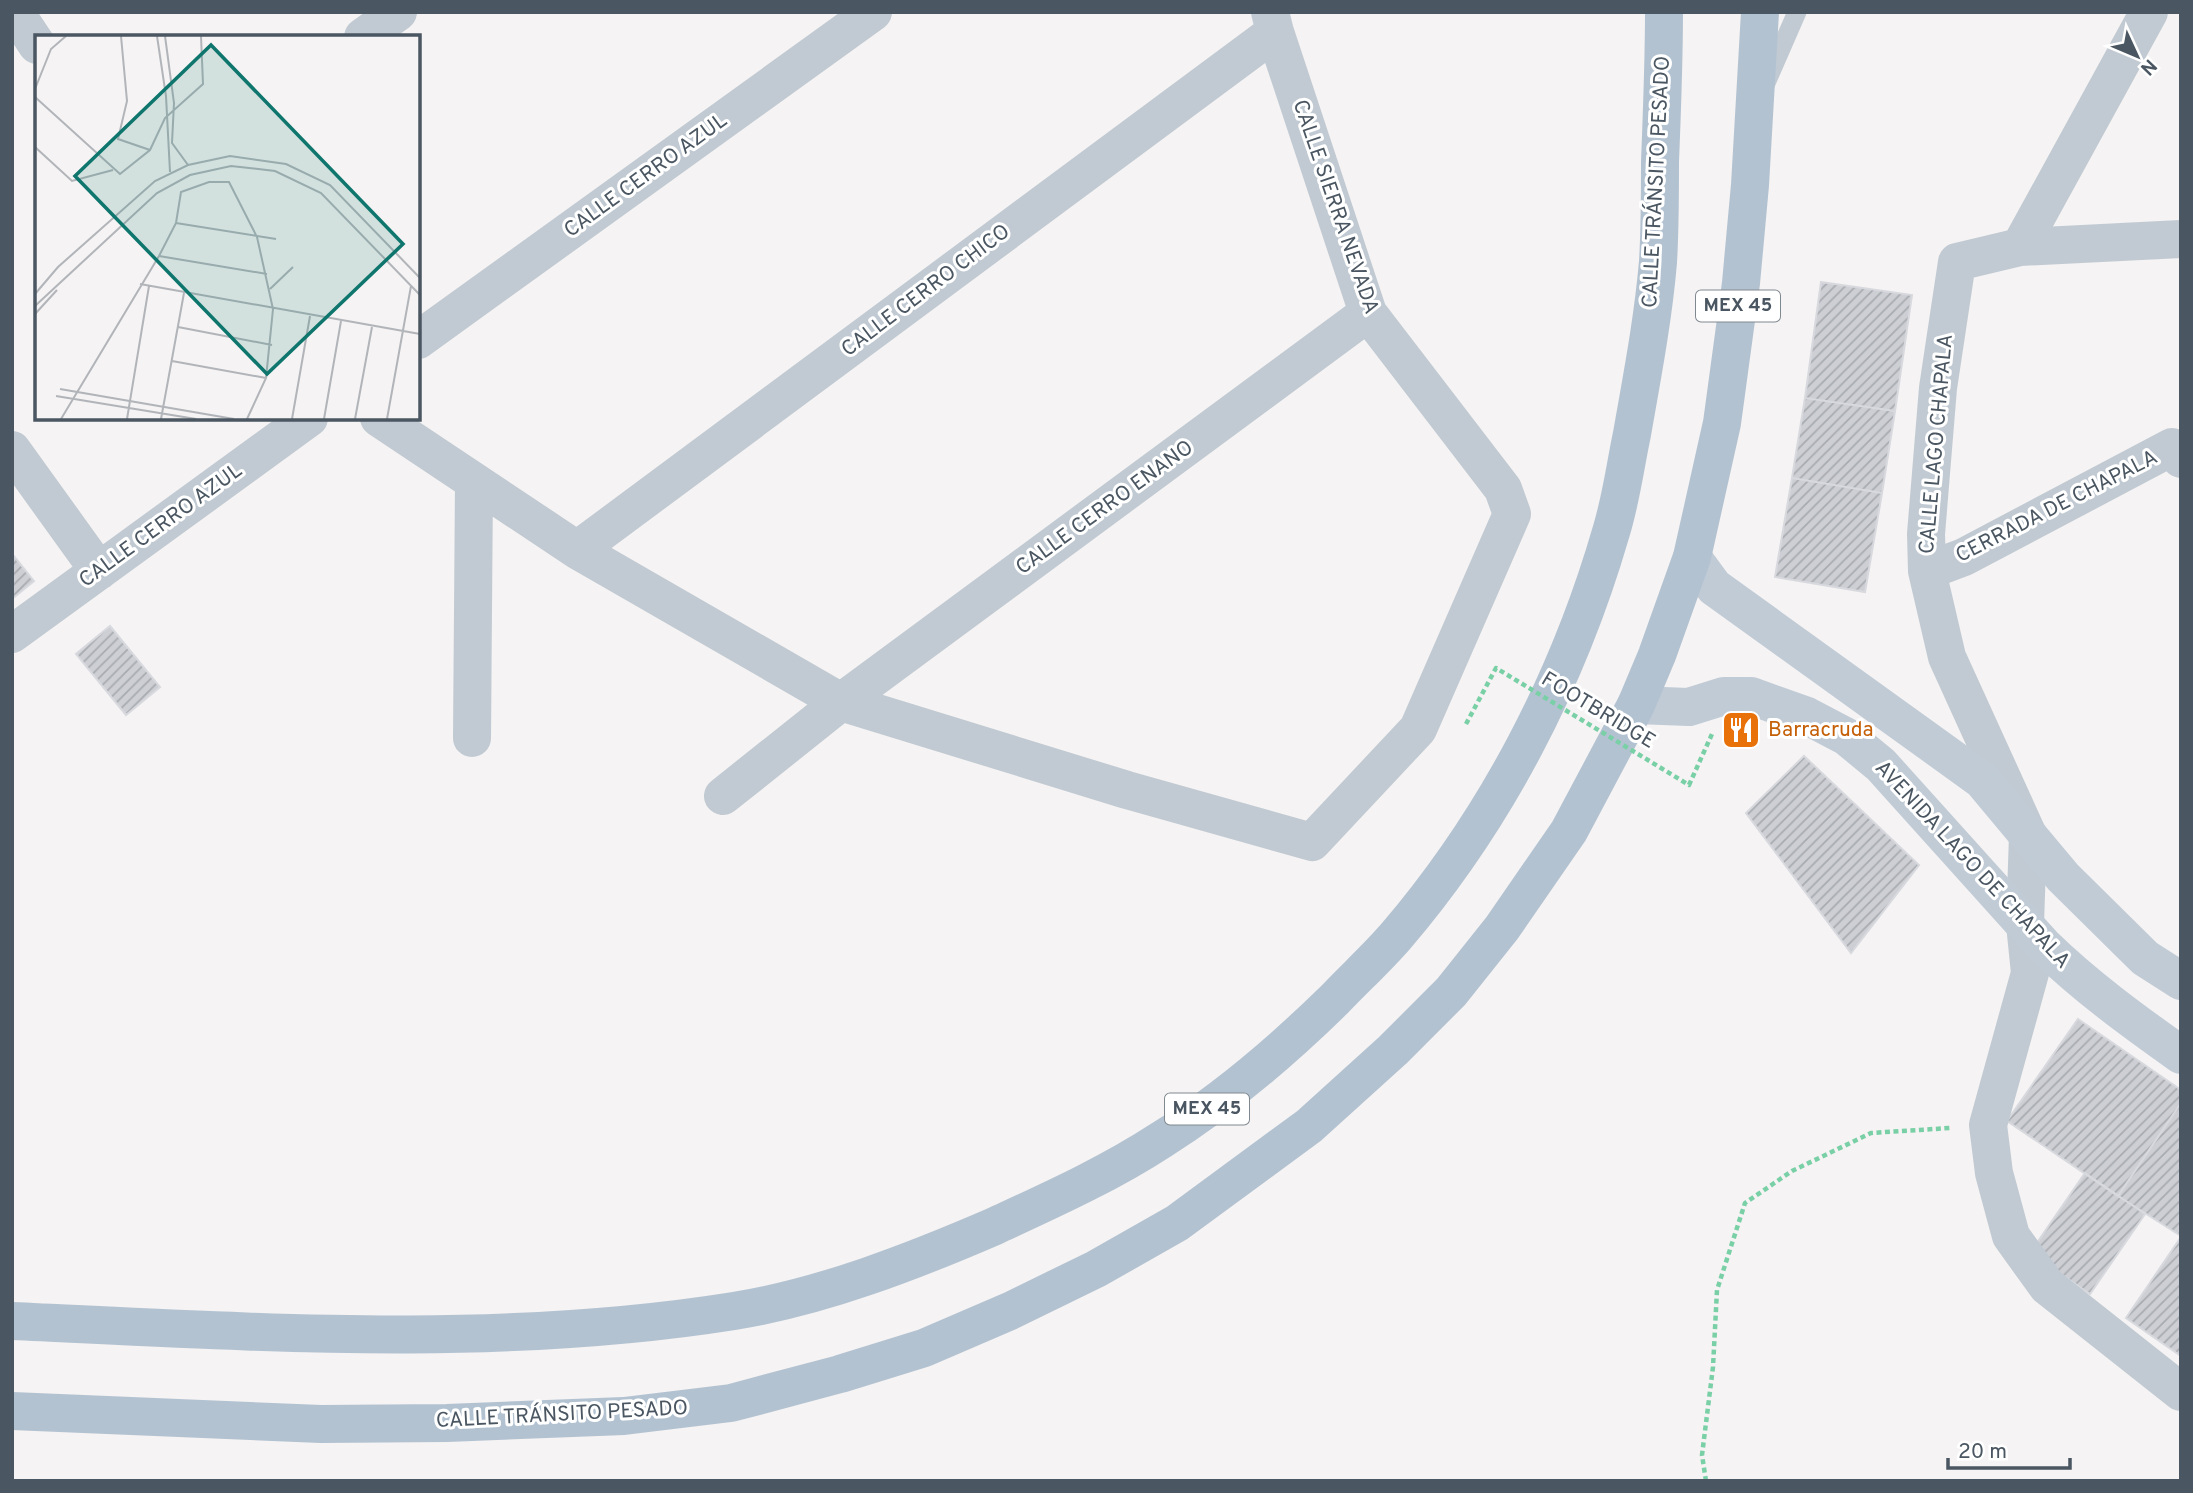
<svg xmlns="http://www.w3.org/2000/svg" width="2193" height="1493" viewBox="0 0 2193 1493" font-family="Overpass,sans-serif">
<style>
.building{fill:url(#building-hatch);stroke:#d7d9de;stroke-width:2}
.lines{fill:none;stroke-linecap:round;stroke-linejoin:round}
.path{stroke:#7ad0a6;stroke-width:4.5;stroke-dasharray:5 3.5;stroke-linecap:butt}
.lane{stroke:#c1cad2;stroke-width:19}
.street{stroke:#c1cad2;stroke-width:38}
.secondary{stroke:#c1cbd6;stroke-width:38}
.primary{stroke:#b3c2d1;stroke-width:38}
.path-bridge{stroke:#7ad0a6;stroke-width:4.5;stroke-dasharray:5 3.5;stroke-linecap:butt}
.labels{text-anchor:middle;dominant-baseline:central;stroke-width:6;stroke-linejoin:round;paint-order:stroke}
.shield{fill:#fff;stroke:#808990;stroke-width:2}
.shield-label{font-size:19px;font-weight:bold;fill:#4a5661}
.street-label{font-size:21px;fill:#4a5661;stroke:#fff}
.food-label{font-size:21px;fill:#c56008;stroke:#fff;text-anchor:start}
.inset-road{fill:none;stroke:#b1b4b9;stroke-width:2}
.view{fill:#0f766e;fill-opacity:0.15;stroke:#0f766e;stroke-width:3.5}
.inset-edge{fill:none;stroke:#4a5661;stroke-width:3.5}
</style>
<defs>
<pattern id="building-hatch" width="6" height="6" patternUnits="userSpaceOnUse" patternTransform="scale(1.75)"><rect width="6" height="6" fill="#cdcfd5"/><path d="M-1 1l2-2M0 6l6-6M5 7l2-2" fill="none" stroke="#a8abb0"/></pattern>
</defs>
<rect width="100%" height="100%" fill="#f5f3f3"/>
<path class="building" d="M1821,282L1912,295L1895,411L1805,398Z
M1805,398L1895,411L1882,493L1792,478Z
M1792,478L1882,493L1865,592L1775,577Z
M13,555L34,581L12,599V556Z
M110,626L160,687L126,715L76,654Z
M1804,756L1919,865L1851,953L1746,813Z
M2078,1019L2181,1090V1103L2118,1196L2007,1121Z
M2181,1103V1236L2118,1196Z
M2085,1173L2145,1214L2090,1294L2030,1253Z
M2181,1237V1356L2126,1318Z"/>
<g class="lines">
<path class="path" d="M1706,1481L1702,1455L1713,1367L1717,1290L1745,1203L1792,1171L1871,1133L1950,1128"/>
<path class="lane" d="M1766,83L1797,12"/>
<path class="street" d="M15,12L37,45
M363,37L398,12
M2181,239L2020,247L1957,262L1938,388L1926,534L1927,571L1947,657L2028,835L2025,924L2030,973L1988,1125L1994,1173L2011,1236L2047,1286L2181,1392
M2020,247L2149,12
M418,340L873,12
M379,418L577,550L841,702L1127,790L1312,842L1418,729L1512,514L1503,489L1368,313L1275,32L1270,12
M12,450L99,571
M577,550L1275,32
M1927,571L1964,557L2172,447L2181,459
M12,634L309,418
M472,738L474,483
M723,796L841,702L1368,313"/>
<path class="secondary" d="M1692,557L1714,587L1982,780L2063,877L2145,958L2181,981
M1636,705L1689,707L1724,696H1751L1807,716L1847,737L1881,765L2043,945C2085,986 2133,1021 2181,1055"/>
<path class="primary" d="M12,1321C253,1332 495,1349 734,1311C822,1297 914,1261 995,1226C1051,1200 1109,1174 1161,1140C1225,1100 1281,1052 1335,999C1355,978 1377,958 1396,936C1496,819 1568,680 1611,532C1621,500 1625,467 1632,434C1642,377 1653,320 1658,262C1660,229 1660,195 1660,162C1662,112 1664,62 1664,12
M12,1411L321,1424L447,1423L624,1416L731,1403L840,1374L924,1348L1010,1311L1096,1269L1177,1223L1309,1126L1393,1050L1451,992L1502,928L1569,831L1636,705L1657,655L1692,557L1722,423L1741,283L1750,185L1760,12"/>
<path class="path-bridge" d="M1466,724L1496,668L1689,785L1712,734"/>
</g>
<defs>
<symbol id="restaurant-square" viewBox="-11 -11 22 22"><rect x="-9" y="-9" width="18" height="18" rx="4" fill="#e8710a" stroke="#fff"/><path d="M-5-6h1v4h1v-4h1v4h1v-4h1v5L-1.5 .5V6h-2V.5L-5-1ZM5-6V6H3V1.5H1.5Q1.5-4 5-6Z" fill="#fff"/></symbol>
</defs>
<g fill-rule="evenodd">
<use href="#restaurant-square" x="1719" y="708" width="44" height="44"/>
</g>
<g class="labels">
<g class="shield">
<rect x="1696" y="290.5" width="84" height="31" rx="5"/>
<rect x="1165" y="1093.5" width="84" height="31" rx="5"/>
</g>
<g class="shield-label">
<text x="1738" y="306">MEX 45</text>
<text x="1207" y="1109">MEX 45</text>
</g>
<g class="street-label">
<text transform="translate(646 176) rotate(-36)">CALLE CERRO AZUL</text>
<text transform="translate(1657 182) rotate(-87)">CALLE TRÁNSITO PESADO</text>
<text transform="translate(1335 207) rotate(71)">CALLE SIERRA NEVADA</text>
<text transform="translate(926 291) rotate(-37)">CALLE CERRO CHICO</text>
<text transform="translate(1937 444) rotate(-85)">CALLE LAGO CHAPALA</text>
<text transform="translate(2057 507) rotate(-27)">CERRADA DE CHAPALA</text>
<text transform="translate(1105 508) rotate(-36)">CALLE CERRO ENANO</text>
<text transform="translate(161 526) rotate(-36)">CALLE CERRO AZUL</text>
<text transform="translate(1598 711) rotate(31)">FOOTBRIDGE</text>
<text transform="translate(1972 865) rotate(47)">AVENIDA LAGO DE CHAPALA</text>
<text transform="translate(562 1415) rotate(-3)">CALLE TRÁNSITO PESADO</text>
</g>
<g class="food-label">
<text x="1768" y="730">Barracruda</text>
</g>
</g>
<g transform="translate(35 35)">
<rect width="385" height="385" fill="#f5f3f3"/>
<path class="inset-road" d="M86,1L92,66L83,104L115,115M122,1L131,61L135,137M130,1L139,68L137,108L153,130M0,54L16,14L31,1M0,62L85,139L115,115L130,83L168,49L166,1M0,112L37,146L78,135M141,188L241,204M124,221L232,239M105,249L385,299M235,254L258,232M0,259L23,232L120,146L153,130L195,121L251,129L295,150L385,243M0,271L122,158L155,140L196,131L240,136L286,158L385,260M0,279L22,255M143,292L237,310M137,326L231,343M25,354L199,384M21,361L161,384M26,384L124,221L141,188L146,157L174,147H194L222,202L238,274L231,343L212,384M92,384L114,251M126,384L149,258M257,384L275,281M289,384L306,286M320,384L337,292M352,384L376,251"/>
<path class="view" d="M176,10L368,209L232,339L40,141Z"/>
<rect width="385" height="385" class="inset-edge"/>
</g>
<rect width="2193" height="1493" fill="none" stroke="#4a5661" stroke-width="28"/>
<g transform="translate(2137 56) rotate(134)" stroke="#ffffff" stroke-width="5" paint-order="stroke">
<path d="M0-5L12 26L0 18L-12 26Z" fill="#4a5661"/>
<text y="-10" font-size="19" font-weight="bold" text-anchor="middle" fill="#4a5661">N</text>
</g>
<path d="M1948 1458v10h122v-10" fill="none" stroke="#4a5661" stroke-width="3.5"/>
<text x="1958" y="1458" font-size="21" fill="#4a5661" stroke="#ffffff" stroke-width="5" paint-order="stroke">20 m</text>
</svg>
